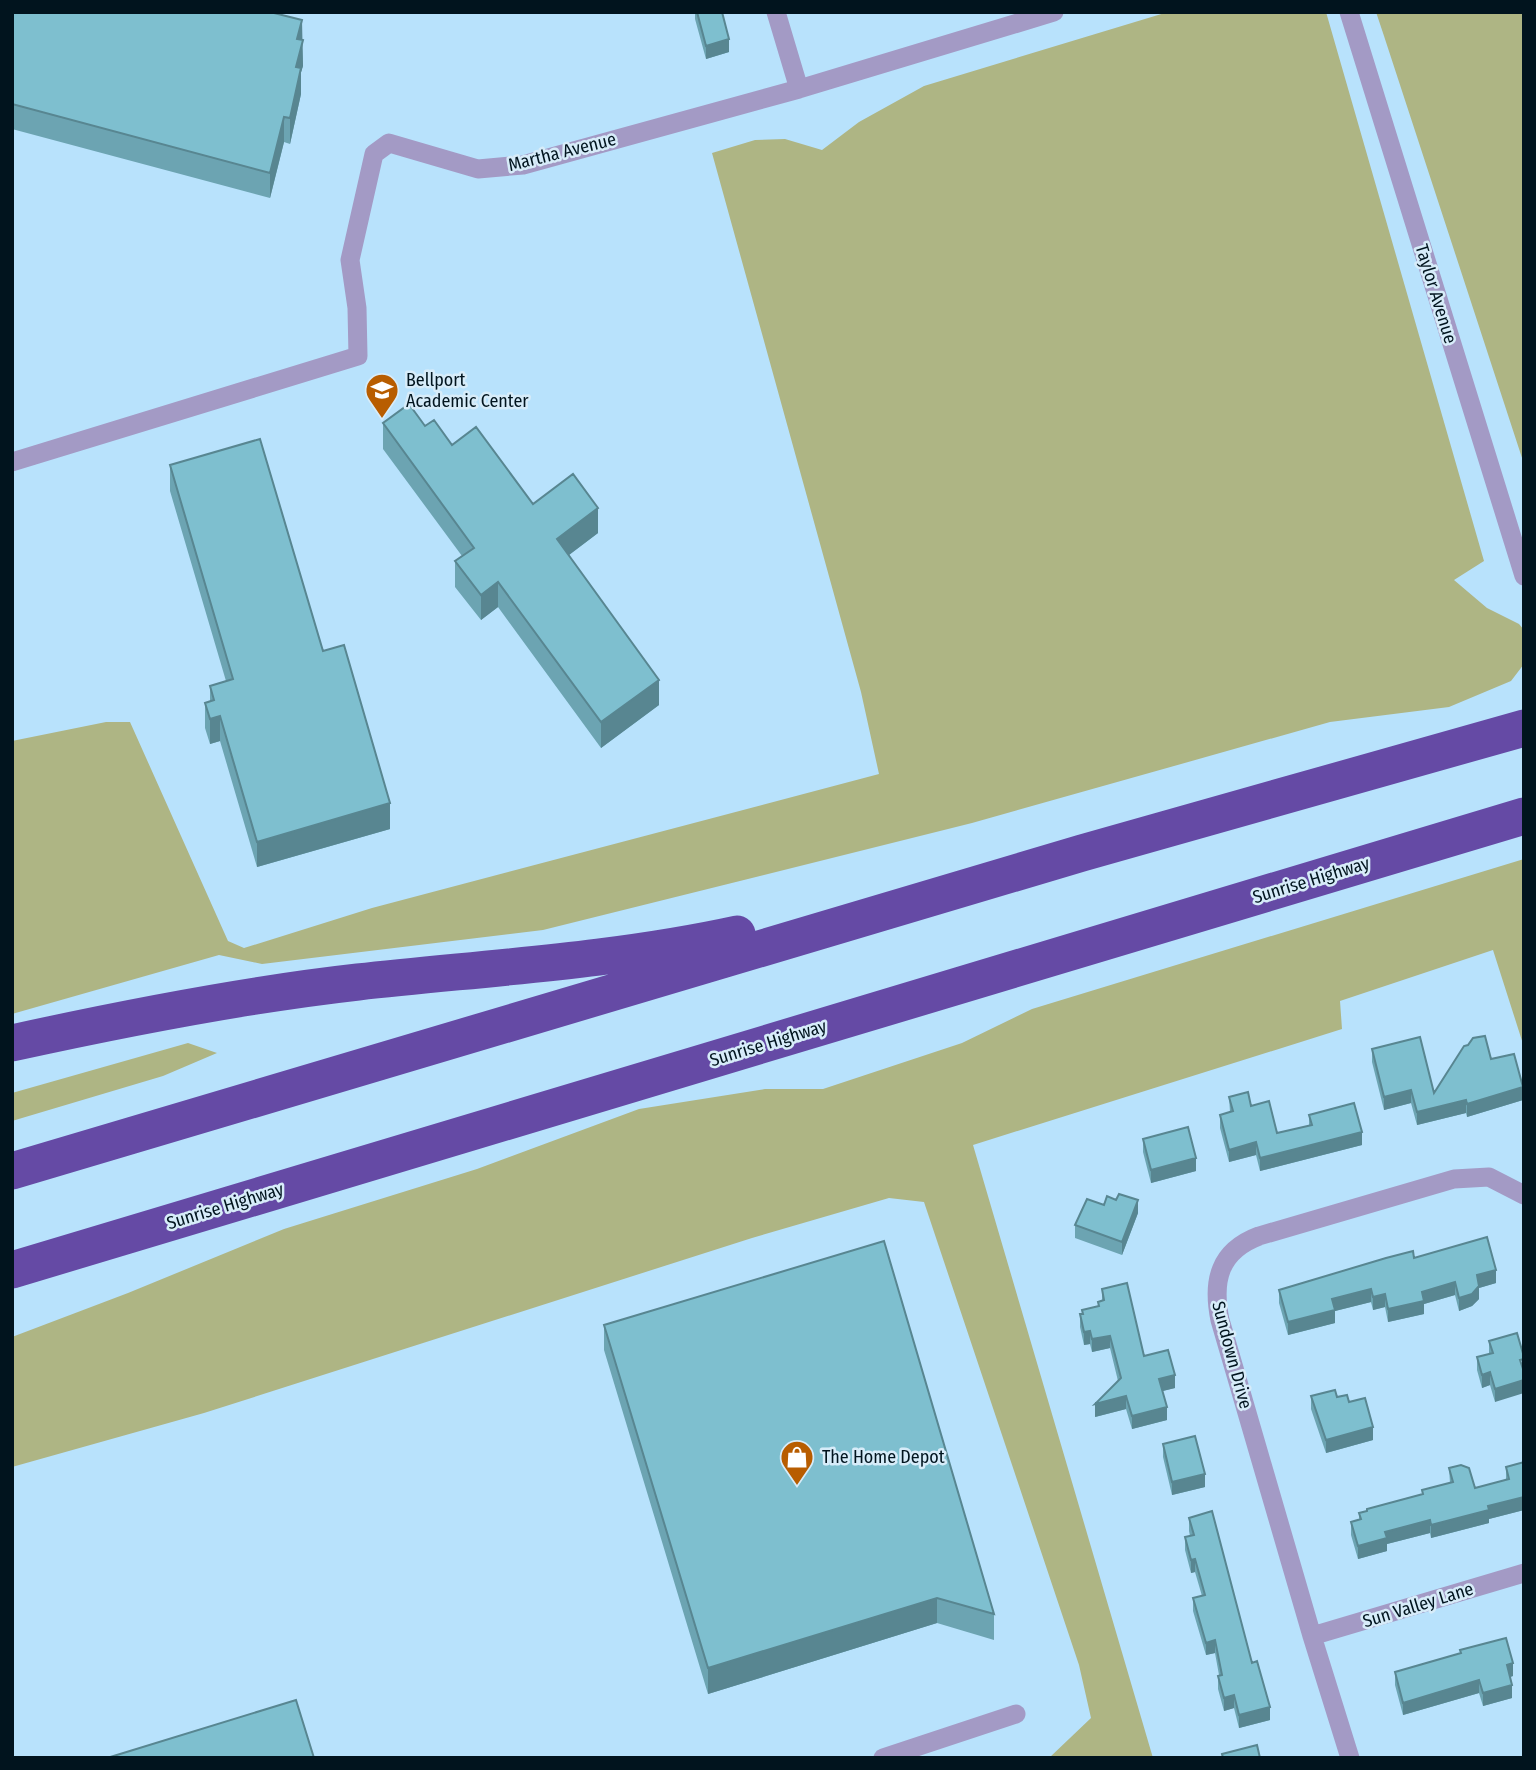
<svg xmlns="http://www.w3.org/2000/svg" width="1536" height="1770" viewBox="0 0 1536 1770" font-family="'Fira Sans Condensed',sans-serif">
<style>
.green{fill:#aeb584}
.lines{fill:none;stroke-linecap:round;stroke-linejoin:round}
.street{stroke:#a39ac5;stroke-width:19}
.highway{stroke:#654aa5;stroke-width:37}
.wall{fill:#6ca4b2}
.shaded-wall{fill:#588691}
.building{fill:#7ebfcf;stroke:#588691;stroke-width:2}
.labels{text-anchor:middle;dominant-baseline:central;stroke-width:5;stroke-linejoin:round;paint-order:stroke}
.street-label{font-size:18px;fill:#01141e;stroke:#d7ecf9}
.poi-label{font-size:18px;fill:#01141e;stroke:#d7ecf9;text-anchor:start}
</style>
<rect width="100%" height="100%" fill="#b8e2fc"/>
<path class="green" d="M1168,12H1326L1484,561L1454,580L1487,608L1519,624L1524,630V664L1511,681L1449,707L1330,722L972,823L543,930L262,964L219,955L12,1014V741L106,722H130L228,941L244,948L372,908L879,774L861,692L712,153L755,140L785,139L822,150L859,122L924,86Z
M1376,12H1524V464L1384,36Z
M1524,859V1047L1493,950L1340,1001L1342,1029L973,1145L1153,1758H1049L1091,1718L1079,1665L924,1202L889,1198L752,1238L204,1413L12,1467V1337L128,1293L284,1229L477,1169L639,1109L765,1089H823L962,1043L1032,1009Z
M188,1043L217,1053L163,1076L12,1121V1093Z"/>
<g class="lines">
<path class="street" d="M776,12L799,89
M1349,12L1524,576
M12,462L358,356L357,308L350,260L374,154L389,143L478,169L523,165L799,89L1054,12
M1312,1636L1524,1573
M883,1758L1016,1714
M1350,1758L1312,1636L1220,1320C1212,1281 1219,1251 1259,1236L1454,1179L1489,1177L1524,1195"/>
<path class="highway" d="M12,1043C126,1018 242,995 358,982C484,968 613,961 737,934
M12,1171L1082,853L1524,728
M12,1270L1524,816"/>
</g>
<path class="wall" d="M12,12L302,40L303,66L301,72V94L290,144L284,142L270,198L12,129Z
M695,12H722L729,52L706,59L695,19Z
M383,423L425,426L452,445L533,504L598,533L569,555L659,705L601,748L498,607L481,620L455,587V561L462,556L383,449Z
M170,465L323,651L390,829L257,867L220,741L210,744L205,728V703L210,701V686L226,681L170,491Z
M1372,1049L1434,1093L1491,1059L1523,1100L1467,1117L1466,1113L1417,1125L1411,1103L1384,1110L1372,1062Z
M1229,1097L1251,1106L1277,1133L1309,1126V1115L1362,1145L1260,1171L1256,1155L1229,1162L1220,1128V1115L1230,1112Z
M1143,1139L1196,1171L1151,1183L1143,1152Z
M1104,1205L1138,1213L1122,1255L1075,1238V1225Z
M1414,1258L1496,1283L1479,1288V1299L1472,1306L1459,1311L1455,1295L1424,1304V1314L1388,1322L1385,1307L1373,1310L1371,1302L1335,1311V1323L1288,1335L1279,1303V1290Z
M1102,1289L1144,1356L1175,1388L1162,1391L1167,1420L1132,1429L1126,1409L1095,1417L1118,1381L1110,1348L1092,1352L1090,1344L1084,1345L1080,1327V1314H1082V1310L1098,1307V1302L1102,1301Z
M604,1325L994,1614V1640L937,1623L708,1694L604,1350Z
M1489,1341L1524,1357L1495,1402L1490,1385L1482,1388L1477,1370V1357L1489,1354Z
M1311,1396L1337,1397L1373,1440L1326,1453L1311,1409Z
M1163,1444L1205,1487L1172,1495L1163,1457Z
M1524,1462V1510L1489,1519V1523L1431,1538L1430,1533L1387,1544V1551L1358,1559L1351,1535V1522L1359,1520V1513L1422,1494V1490L1450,1483L1449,1468L1475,1488L1506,1480V1467Z
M1189,1518L1252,1663L1270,1720L1239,1728L1234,1708L1224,1711L1218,1689V1676L1219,1675L1215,1653L1206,1655L1193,1611V1598L1202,1596L1195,1572L1191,1573L1185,1550V1537L1190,1536L1189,1531Z
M1460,1650L1513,1676L1510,1677L1512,1698L1483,1706L1479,1693L1403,1715L1395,1685V1672L1460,1654Z"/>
<path class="shaded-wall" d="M302,20L303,66L301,72V94L290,144V118L297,39Z
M729,39V52L706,59V46Z
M284,117V142L270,198V173Z
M598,508V533L557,564V539Z
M498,582V607L481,620V595Z
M659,680V705L601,748V722Z
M220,716V741L210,744V719Z
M390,803V829L257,867V842Z
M1523,1087V1100L1467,1117V1104Z
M1411,1090V1103L1384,1110V1097Z
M1466,1100V1113L1417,1125V1112Z
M1362,1132V1145L1260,1171V1158Z
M1256,1142V1155L1229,1162V1150Z
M1196,1158V1171L1151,1183V1170Z
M1138,1200V1213L1122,1255V1242Z
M1496,1270V1283L1479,1288V1299L1472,1306L1459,1311V1298L1477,1275Z
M1455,1282V1295L1424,1304V1314L1388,1322V1309L1422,1292Z
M1371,1289V1302L1335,1311V1323L1288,1335V1322L1332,1299Z
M1385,1294V1307L1373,1310V1297Z
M1090,1331V1344L1084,1345V1332Z
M1110,1336V1348L1092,1352V1339Z
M1490,1372V1385L1482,1388V1375Z
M1175,1375V1388L1159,1392V1379Z
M1524,1380V1393L1495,1402V1389Z
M1126,1396V1409L1095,1417V1404Z
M1167,1407V1420L1132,1429V1416Z
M1373,1427V1440L1326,1453V1440Z
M1205,1474V1487L1172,1495V1482Z
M1524,1497V1510L1489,1519V1523L1431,1538V1525L1488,1506Z
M1430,1520V1533L1387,1544V1551L1358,1559V1546L1385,1532Z
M1195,1559V1572L1191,1573V1560Z
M937,1598V1623L708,1694V1668Z
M1215,1640V1653L1206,1655V1643Z
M1513,1663V1676L1507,1678V1665Z
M1479,1680V1693L1403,1715V1703Z
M1512,1685V1698L1483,1706V1693Z
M1234,1695V1708L1224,1711V1698Z
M1270,1707V1720L1239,1728V1715Z"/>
<path class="building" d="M12,12H270L302,20L297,39L303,40L296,67L301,68L290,118L284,117L270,173L12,104Z
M697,12H722L729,39L706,46Z
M409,404L425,426L434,420L452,445L476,427L533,504L573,474L598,508L557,539L659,680L601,722L498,582L481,595L455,561L474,548L383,423Z
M260,439L323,651L344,645L390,803L257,842L220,716L210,719L205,703L214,700L210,686L233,679L170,465Z
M1485,1036L1491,1059L1514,1054L1523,1087L1467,1104L1466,1100L1417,1112L1411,1090L1384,1097L1372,1049L1420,1037L1434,1093L1464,1046L1468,1045L1473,1038Z
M1248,1092L1251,1106L1269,1101L1277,1133L1312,1125L1309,1115L1354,1103L1362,1132L1260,1158L1256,1142L1229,1150L1220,1115L1233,1111L1229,1097Z
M1188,1127L1196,1158L1151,1170L1143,1139Z
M1119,1194L1138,1200L1122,1242L1075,1225L1087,1199L1104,1205L1107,1196L1116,1200Z
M1487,1237L1496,1270L1477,1275L1479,1286L1472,1294L1459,1298L1455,1282L1422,1292L1424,1301L1388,1309L1385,1294L1373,1297L1371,1289L1332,1299L1335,1310L1288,1322L1279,1290L1386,1258L1413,1251L1414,1258Z
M884,1241L994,1614L937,1598L708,1668L604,1325Z
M1127,1283L1144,1356L1168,1350L1175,1375L1159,1379L1167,1407L1132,1416L1126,1396L1095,1404L1121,1378L1110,1336L1092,1339L1090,1331L1084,1332L1080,1314H1083L1082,1310L1099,1306L1098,1302L1104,1300L1102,1289Z
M1517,1333L1524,1357V1359L1520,1360L1524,1372V1380L1495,1389L1490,1372L1482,1375L1477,1357L1493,1353L1489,1341Z
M1335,1390L1337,1397L1347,1395L1349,1402L1365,1398L1373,1427L1326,1440L1311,1396Z
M1195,1436L1205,1474L1172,1482L1163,1444Z
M1524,1462V1497L1488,1506L1489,1510L1431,1525L1430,1520L1385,1532L1387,1538L1358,1546L1351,1522L1361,1519L1359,1513L1367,1511V1509L1423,1494L1422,1490L1453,1482L1449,1468L1461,1465L1469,1468L1475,1488L1509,1479L1506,1467Z
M1212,1511L1252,1663L1257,1661L1270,1707L1239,1715L1234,1695L1224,1698L1218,1676L1222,1675L1215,1640L1206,1643L1193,1598L1205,1595L1195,1559L1191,1560L1185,1537L1194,1535L1189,1518Z
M1506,1638L1513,1663L1507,1665L1512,1685L1483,1693L1479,1680L1403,1703L1395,1672L1461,1653L1460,1650Z
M296,1700L314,1758H107Z
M1257,1745L1260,1758H1223L1222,1754Z"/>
<defs>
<symbol id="school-pin" viewBox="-11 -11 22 30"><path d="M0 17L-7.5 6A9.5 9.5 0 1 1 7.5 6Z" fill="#b85d00" stroke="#d7ecf9"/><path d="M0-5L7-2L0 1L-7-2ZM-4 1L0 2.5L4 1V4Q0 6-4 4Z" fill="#fff"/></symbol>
<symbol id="shop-pin" viewBox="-11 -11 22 30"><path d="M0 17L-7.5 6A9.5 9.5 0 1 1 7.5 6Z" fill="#b85d00" stroke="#d7ecf9"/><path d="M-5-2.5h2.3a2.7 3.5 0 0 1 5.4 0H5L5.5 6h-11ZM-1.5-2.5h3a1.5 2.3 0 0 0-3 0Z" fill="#fff"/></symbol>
</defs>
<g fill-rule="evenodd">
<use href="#school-pin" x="363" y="371" width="38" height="52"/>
<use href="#shop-pin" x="778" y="1438" width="38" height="52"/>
</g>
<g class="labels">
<g class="street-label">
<text transform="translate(562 152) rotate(-14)">Martha Avenue</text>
<text transform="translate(1436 294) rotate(73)">Taylor Avenue</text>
<text transform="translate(1311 880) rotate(-17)">Sunrise Highway</text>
<text transform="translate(768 1043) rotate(-17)">Sunrise Highway</text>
<text transform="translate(225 1206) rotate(-17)">Sunrise Highway</text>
<text transform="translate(1232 1355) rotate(75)">Sundown Drive</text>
<text transform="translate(1418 1605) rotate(-17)">Sun Valley Lane</text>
</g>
<g class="poi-label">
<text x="406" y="380">Bellport<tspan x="406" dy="21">Academic Center</tspan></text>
<text x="822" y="1457">The Home Depot</text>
</g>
</g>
<rect width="1536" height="1770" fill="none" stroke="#01141e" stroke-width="28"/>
</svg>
